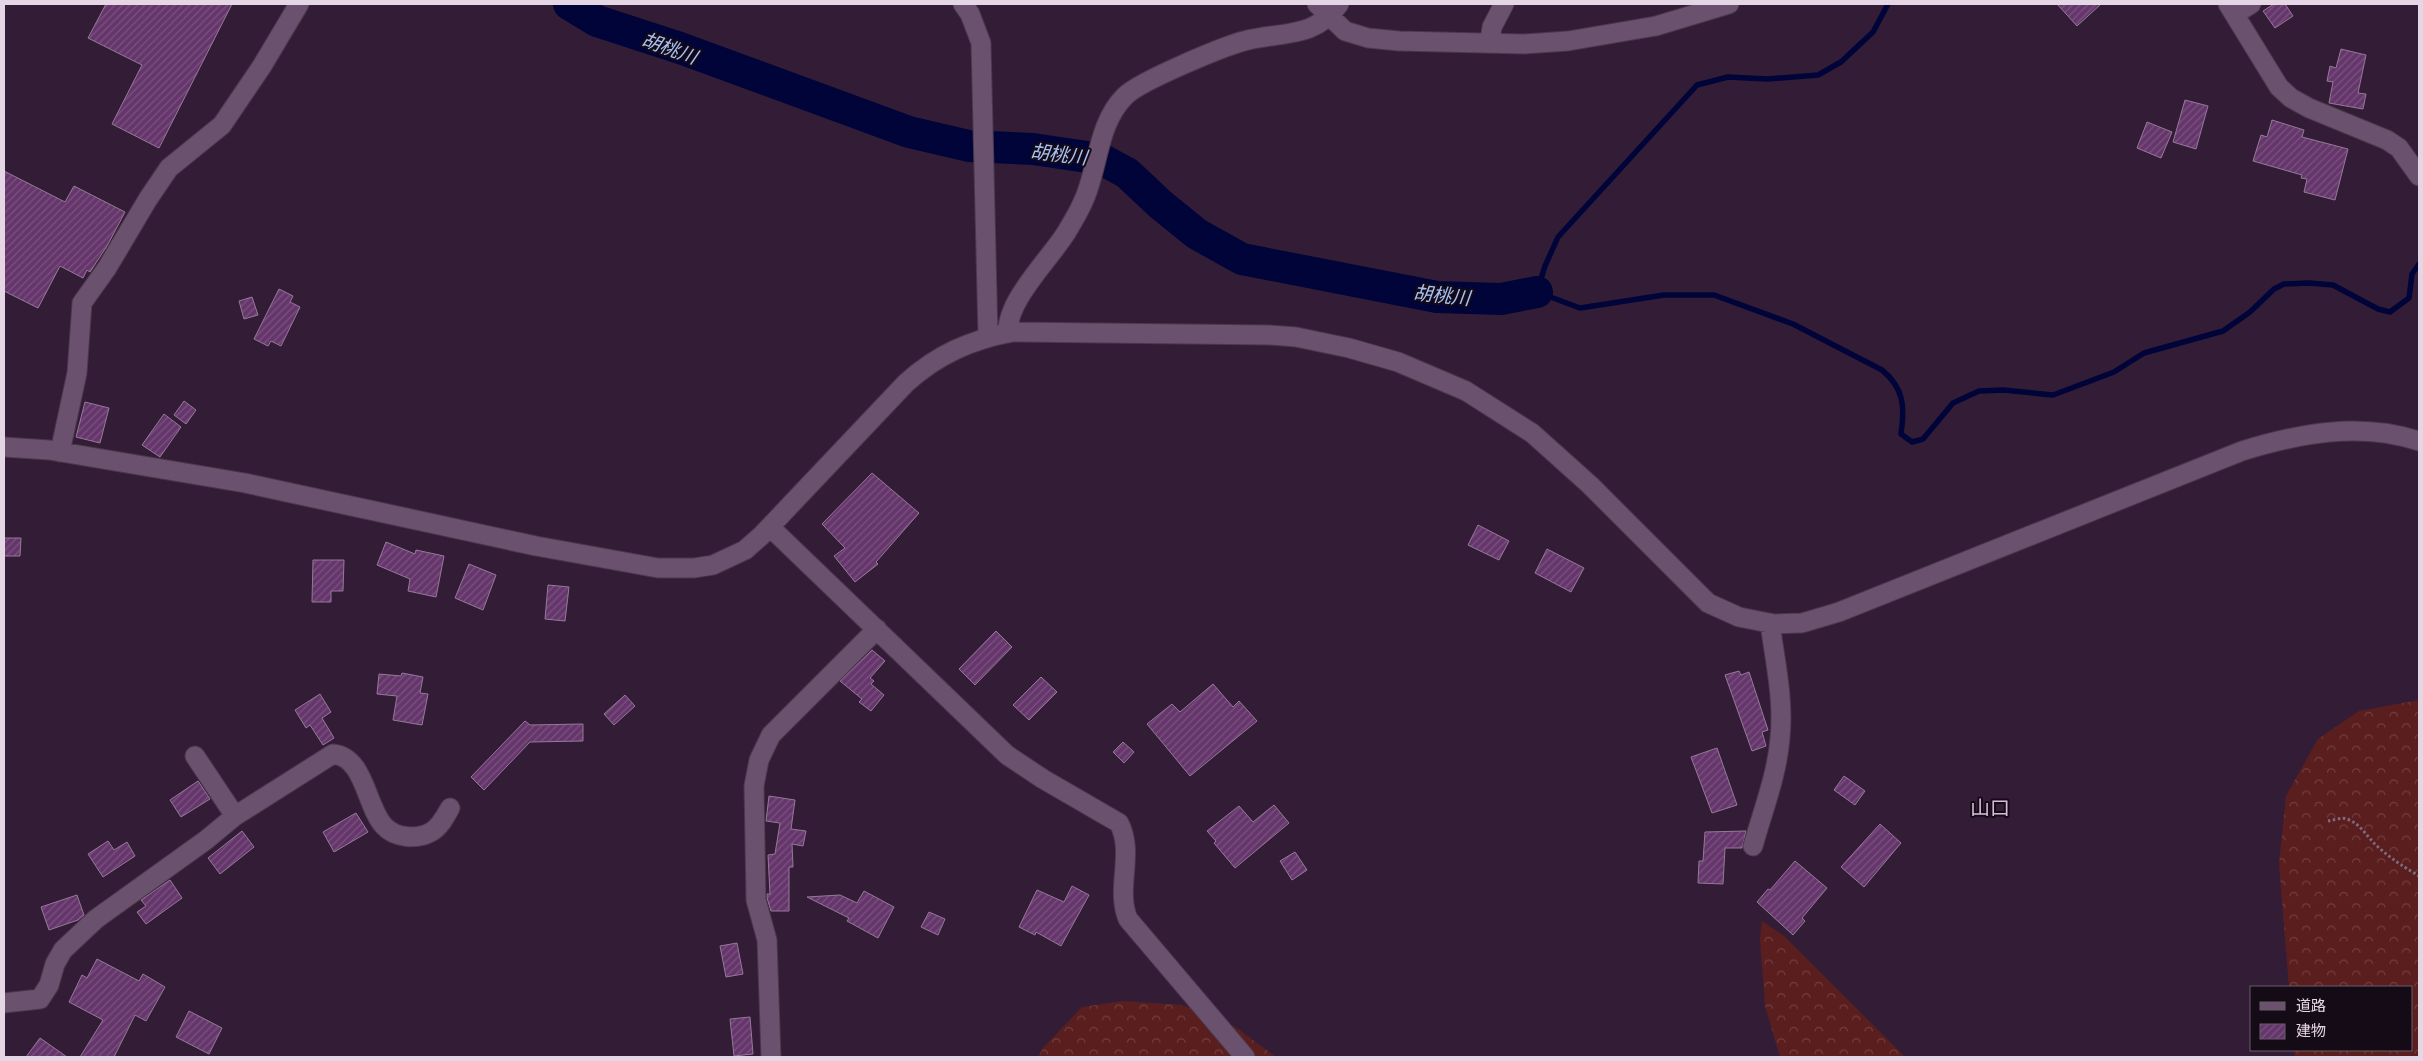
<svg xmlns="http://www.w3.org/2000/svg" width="2423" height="1061" viewBox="0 0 2423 1061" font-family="'Playfair Display','Noto Sans JP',serif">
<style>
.forest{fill:url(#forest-crowns)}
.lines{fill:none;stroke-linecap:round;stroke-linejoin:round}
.stream{stroke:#000439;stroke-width:5.5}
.river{stroke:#000439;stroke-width:32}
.building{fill:url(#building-hatch);stroke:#957a98}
.street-casing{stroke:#4b384d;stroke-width:21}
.path{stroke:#7e6b80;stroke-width:3;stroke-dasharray:2.5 2.5;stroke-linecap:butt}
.street{stroke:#6a516d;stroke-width:19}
.labels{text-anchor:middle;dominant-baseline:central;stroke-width:4;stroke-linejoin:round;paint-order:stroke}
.water-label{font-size:19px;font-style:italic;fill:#a7c2f6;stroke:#150b16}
.quarter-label{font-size:20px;fill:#d8bbdb;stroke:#150b16}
</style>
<defs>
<pattern id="forest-crowns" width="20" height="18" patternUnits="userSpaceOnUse" patternTransform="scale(1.25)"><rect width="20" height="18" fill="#5a1e1e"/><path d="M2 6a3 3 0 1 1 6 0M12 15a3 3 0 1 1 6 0" fill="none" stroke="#723e3f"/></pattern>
<pattern id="building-hatch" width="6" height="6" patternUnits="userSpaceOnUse" patternTransform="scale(1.25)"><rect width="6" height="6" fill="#65366b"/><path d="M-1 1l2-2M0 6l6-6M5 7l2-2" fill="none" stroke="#7b5280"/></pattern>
</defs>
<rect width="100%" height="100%" fill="#331d36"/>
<path class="forest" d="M2419,700V1057H2295L2294,1050H2412V987H2289L2279,864L2286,796L2318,739L2359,711Z
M1762,921L1784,936L1905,1057H1780L1765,1006L1760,939Z
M1123,1001L1182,1005L1235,1027L1276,1057H1038L1043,1048L1082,1007Z"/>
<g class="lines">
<path class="stream" d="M1888,4L1873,32L1841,62L1818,75L1767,79L1728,77L1697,85L1558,237L1545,266L1537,292L1580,308L1664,295H1714L1793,324L1882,370C1904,388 1905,407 1901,434L1912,442L1923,439L1953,403L1979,391L2003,390L2053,395L2114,372L2144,353L2223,331L2250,312L2274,289L2284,284L2309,283L2333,285L2378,309L2390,312L2409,298L2412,274L2419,264"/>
<path class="river" d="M569,4L597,21L680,48L909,132L969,146L1033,149L1101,159L1127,173L1160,204L1197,234L1242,259L1437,297L1501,299L1537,292"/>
</g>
<path class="building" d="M106,4H232L159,148L112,124L142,65L88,38Z
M2057,4H2101L2077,26Z
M2274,4H2285L2293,16L2275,28L2263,11Z
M2341,49L2366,55L2358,93L2366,94L2363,109L2329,103L2333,82L2327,81L2330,66L2336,68Z
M2185,100L2208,106L2196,149L2173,142Z
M2272,120L2304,130L2302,137L2348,149L2335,200L2304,192L2307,179L2301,178L2302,175L2253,161L2261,135L2267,137Z
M2147,122L2172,132L2161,158L2137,148Z
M4,171L65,202L74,186L125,212L107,246L90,272L87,270L83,278L60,266L38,308L4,291Z
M279,289L293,296L290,302L300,307L281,346L271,341L268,346L254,339Z
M252,297L258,315L244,319L239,301Z
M184,401L196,410L186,424L174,415Z
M85,402L109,408L100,443L76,437Z
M164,414L181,427L160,457L142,445Z
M872,473L919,513L876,562L878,564L855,582L834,556L845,548L822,524Z
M1478,525L1509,541L1499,560L1468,545Z
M4,538H21L20,556H4Z
M386,542L415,554L416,550L444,556L436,597L408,591L410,579L377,565Z
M1547,549L1584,568L1571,592L1535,573Z
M313,560H344L343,591H331V602H312Z
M469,564L496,575L483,610L455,598Z
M548,585L569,587L565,621L545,619Z
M996,631L1012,647L975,685L959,669Z
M872,650L885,661L870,678L874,681L871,684L884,695L871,711L859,702L862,699L840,681Z
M1739,671L1741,675L1749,672L1768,730L1762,732L1766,746L1752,751L1725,675Z
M402,673L423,677L420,693L428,694L422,725L393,720L397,696L377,694L379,674L401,676Z
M1041,677L1057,692L1029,720L1013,705Z
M1213,684L1233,707L1239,701L1257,721L1190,776L1147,724L1172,704L1180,712Z
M320,694L331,712L322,718L334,738L323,745L310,725L306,728L295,710Z
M625,695L635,706L614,725L604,714Z
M525,721L530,725L583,724V741L530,742L484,790L471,777Z
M1123,742L1134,752L1124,763L1113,752Z
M1717,748L1737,805L1712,813L1691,757Z
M1844,776L1865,791L1855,805L1834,790Z
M198,781L210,799L181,817L170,800Z
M769,796L795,800L791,829L806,831L803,846L792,844L793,867H789V911H771L767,898V894H770L768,855L775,854L780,823L766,821Z
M1274,805L1289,823L1235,868L1214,843L1216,841L1207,831L1239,806L1253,822Z
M356,813L368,832L334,852L323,832Z
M1880,824L1901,843L1864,887L1841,867Z
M242,831L254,847L220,874L208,858Z
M1746,831L1742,848H1725L1723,884L1698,883L1699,861H1703L1705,832Z
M108,841L114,850L127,842L135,856L103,877L88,854Z
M1295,852L1307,870L1292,880L1280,861Z
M1795,861L1827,888L1802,918L1805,921L1793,935L1757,902L1768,889L1770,890Z
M170,880L182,898L146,924L137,912L146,906L141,900Z
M1072,886L1089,895L1061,946L1036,932L1035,935L1019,927L1037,890L1064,902Z
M864,891L894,907L878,938L847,921L849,918L807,897L840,895L857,903Z
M77,895L84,915L78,920L49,930L41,907Z
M929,912L945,919L938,935L921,927Z
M737,943L743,974L726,977L720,946Z
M97,959L139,981L143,974L165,987L146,1021L135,1015L114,1057H80L103,1020L69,1002L82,975L87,978Z
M189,1011L222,1028L209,1054L176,1037Z
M750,1017L753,1054L734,1056L730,1019Z
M40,1038L67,1057H26Z"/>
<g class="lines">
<defs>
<path id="street" d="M963,4L970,14L981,43L988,337
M1317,4L1345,31L1368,38L1399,41L1524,44L1568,41L1656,26L1729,4
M2228,4L2279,87L2291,98L2309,108L2387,140L2399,148L2419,176
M2235,14L2251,4
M1490,42L1492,27L1504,4
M1008,333C1006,301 1049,260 1066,233C1075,218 1084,203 1089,186C1099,155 1101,120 1125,96C1140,81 1222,47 1244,41C1280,31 1314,40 1339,4
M4,447L49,450L245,483L536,546L658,568H694L713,565L745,550L761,536L906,383C938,354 971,340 1012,332L1269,335L1296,337L1349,348L1398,362L1466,391L1532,433L1590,485L1708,603L1739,617L1774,624L1802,623L1839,612L2242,451C2301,433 2359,422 2419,441
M60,452L77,373L82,303L107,268L148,199L169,168L222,125L262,66L299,4
M770,527L1007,755L1043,779L1119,823C1135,854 1115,888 1128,919L1245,1057
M195,756L235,816
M1753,846C1763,810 1777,775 1780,738C1784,699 1775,662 1770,623
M4,1003L40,999L49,985L55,964L63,950L96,919L206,840L235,816L333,754C365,757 366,807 384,826C395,838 417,840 431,832C440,827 445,817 450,808
M771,1057L767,940L756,900L754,786L759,760L771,735L877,629"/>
</defs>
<use href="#street" class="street-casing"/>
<path class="path" d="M2328,821C2334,820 2342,817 2347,819C2361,824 2367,837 2377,846C2390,858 2404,867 2419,876"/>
<use href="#street" class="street"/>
</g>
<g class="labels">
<g class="water-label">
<text transform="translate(670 47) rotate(20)">胡桃川</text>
<text transform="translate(1059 153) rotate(7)">胡桃川</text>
<text transform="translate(1442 294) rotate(6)">胡桃川</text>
</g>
<g class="quarter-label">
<text x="1990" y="806">山口</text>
</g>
</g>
<rect width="2423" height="1061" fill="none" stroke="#e5d6e6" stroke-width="10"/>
<rect x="2250" y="986" width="162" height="65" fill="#150b16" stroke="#685c69"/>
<rect x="2260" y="1002" width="25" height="8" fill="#6a516d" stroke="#685c69"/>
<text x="2296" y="1011" font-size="15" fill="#e5d6e6">道路</text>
<rect x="2260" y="1024" width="25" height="15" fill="url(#building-hatch)" stroke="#685c69"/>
<text x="2296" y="1036" font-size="15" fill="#e5d6e6">建物</text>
</svg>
